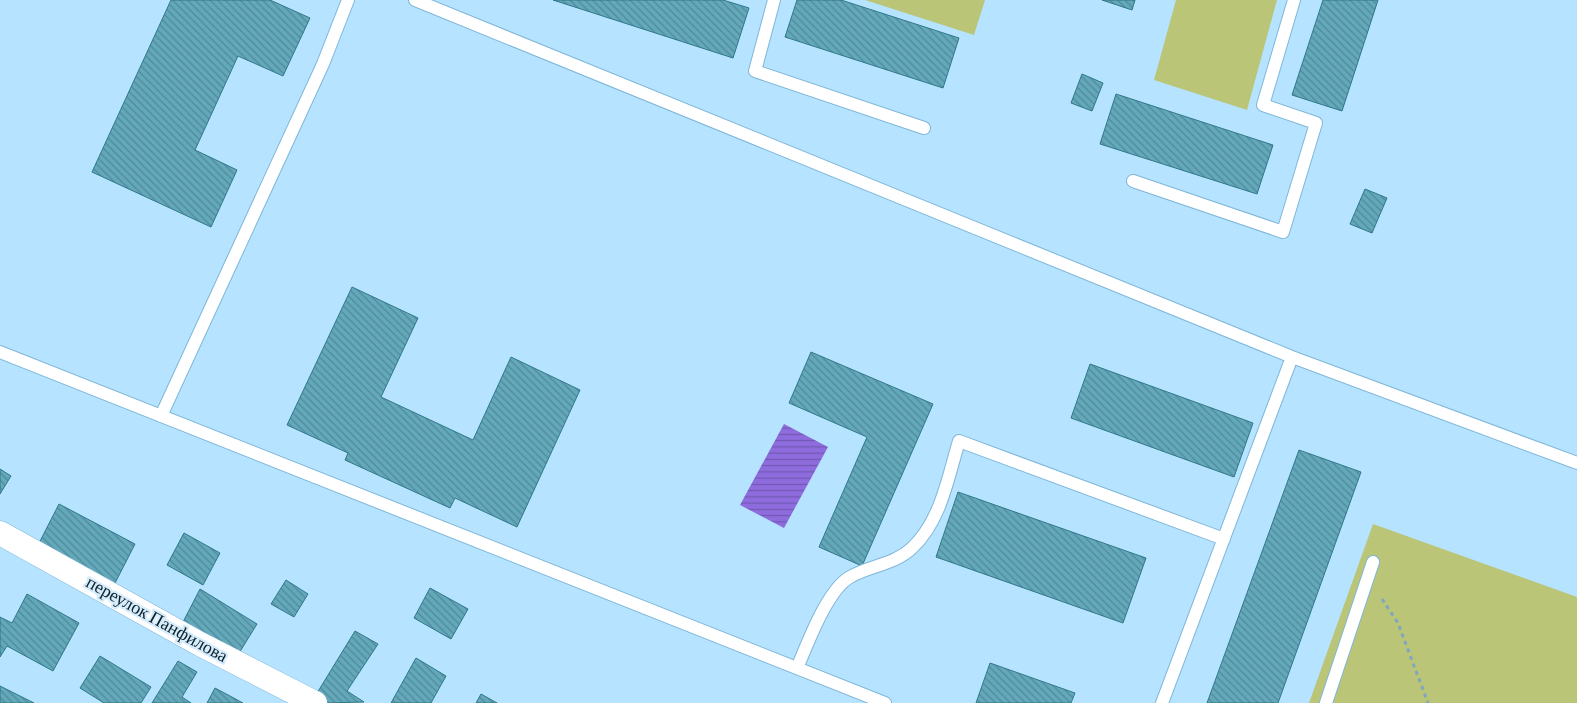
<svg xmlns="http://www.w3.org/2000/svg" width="1577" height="703" viewBox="0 0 1577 703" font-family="'Crimson Pro',serif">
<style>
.green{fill:#bac578}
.water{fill:url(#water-rules)}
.building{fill:url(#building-back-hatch);stroke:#2f7888}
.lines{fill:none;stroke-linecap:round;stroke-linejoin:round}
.service-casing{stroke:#7fb7d8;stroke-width:14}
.minor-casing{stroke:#7fb7d8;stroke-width:25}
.path{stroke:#81a7be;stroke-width:3;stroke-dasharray:4 4;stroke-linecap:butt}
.service{stroke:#fff;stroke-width:12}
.minor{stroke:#fff;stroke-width:24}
.labels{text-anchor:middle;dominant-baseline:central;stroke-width:4.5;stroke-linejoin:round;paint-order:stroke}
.street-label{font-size:18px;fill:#0b222f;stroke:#d7edfb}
</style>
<defs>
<pattern id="water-rules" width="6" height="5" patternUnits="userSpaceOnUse" patternTransform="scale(1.25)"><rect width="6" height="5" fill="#8e6cdd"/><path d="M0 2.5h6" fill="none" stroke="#7258b4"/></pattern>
<pattern id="building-back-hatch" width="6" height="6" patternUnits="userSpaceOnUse" patternTransform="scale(1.25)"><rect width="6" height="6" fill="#63a9bb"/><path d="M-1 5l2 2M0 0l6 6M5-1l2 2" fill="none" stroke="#508998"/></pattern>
</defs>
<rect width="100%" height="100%" fill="#b6e3ff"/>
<path class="green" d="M865,0H985L974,35Z
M1176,0H1277L1247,110L1154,80Z
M1373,524L1577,597V703H1309Z"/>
<path class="water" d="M784,424L828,447L784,528L740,505Z"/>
<path class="building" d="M171,0H270L310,18L283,76L238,56L195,150L237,170L211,227L92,172Z
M553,0H723L749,8L733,58Z
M797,0H841L959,38L943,88L785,37Z
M1102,0H1135L1132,10Z
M1323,0H1378L1342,111L1292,95Z
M1082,74L1103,83L1092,111L1071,103Z
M1116,94L1273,145L1257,194L1100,144Z
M1365,189L1387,198L1372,233L1350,224Z
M352,287L418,318L381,397L473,440L511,357L580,390L517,527L455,498L450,508L345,460L348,453L287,425Z
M811,352L933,404L862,566L819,547L867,437L789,403Z
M1090,364L1253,423L1234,477L1071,418Z
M1299,450L1361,472L1278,703H1207Z
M0,469L11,476L0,494Z
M958,492L1146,558L1123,623L936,557Z
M59,504L135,544L112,589L36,549Z
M184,533L220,553L203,585L167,565Z
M286,580L308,594L294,617L271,604Z
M430,588L468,609L451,639L414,618Z
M200,589L257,624L236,658L182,624Z
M27,594L79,623L53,671L7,646L0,657V617L12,623Z
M355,631L378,644L347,691L364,702L324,703L314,698Z
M100,656L151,687L141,703H104L80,688Z
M416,658L446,676L431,703H391Z
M178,661L197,672L182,697L191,703H152Z
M990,663L1075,693L1071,703H976Z
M0,686L34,703H0Z
M215,688L243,703H207Z
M481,694L497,703H476Z"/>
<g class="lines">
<defs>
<path id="service" d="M415,0L1292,357L1577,463
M774,0L755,71L924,128
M1133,181L1283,232L1316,123L1263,105L1294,0
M0,352L885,703
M161,416L323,64L348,0
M797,668C808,643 827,590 850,577C871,565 894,565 912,548C941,521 948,477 959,441L1224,539
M1162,703L1292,357
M1326,703L1373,562"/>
<path id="minor" d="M0,533L200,644L315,703"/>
</defs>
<use href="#service" class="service-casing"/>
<use href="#minor" class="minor-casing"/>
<path class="path" d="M1382,599L1398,623L1428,703"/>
<use href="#service" class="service"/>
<use href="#minor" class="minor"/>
</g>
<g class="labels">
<g class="street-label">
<text transform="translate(157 619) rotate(29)">переулок Панфилова</text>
</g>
</g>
</svg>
